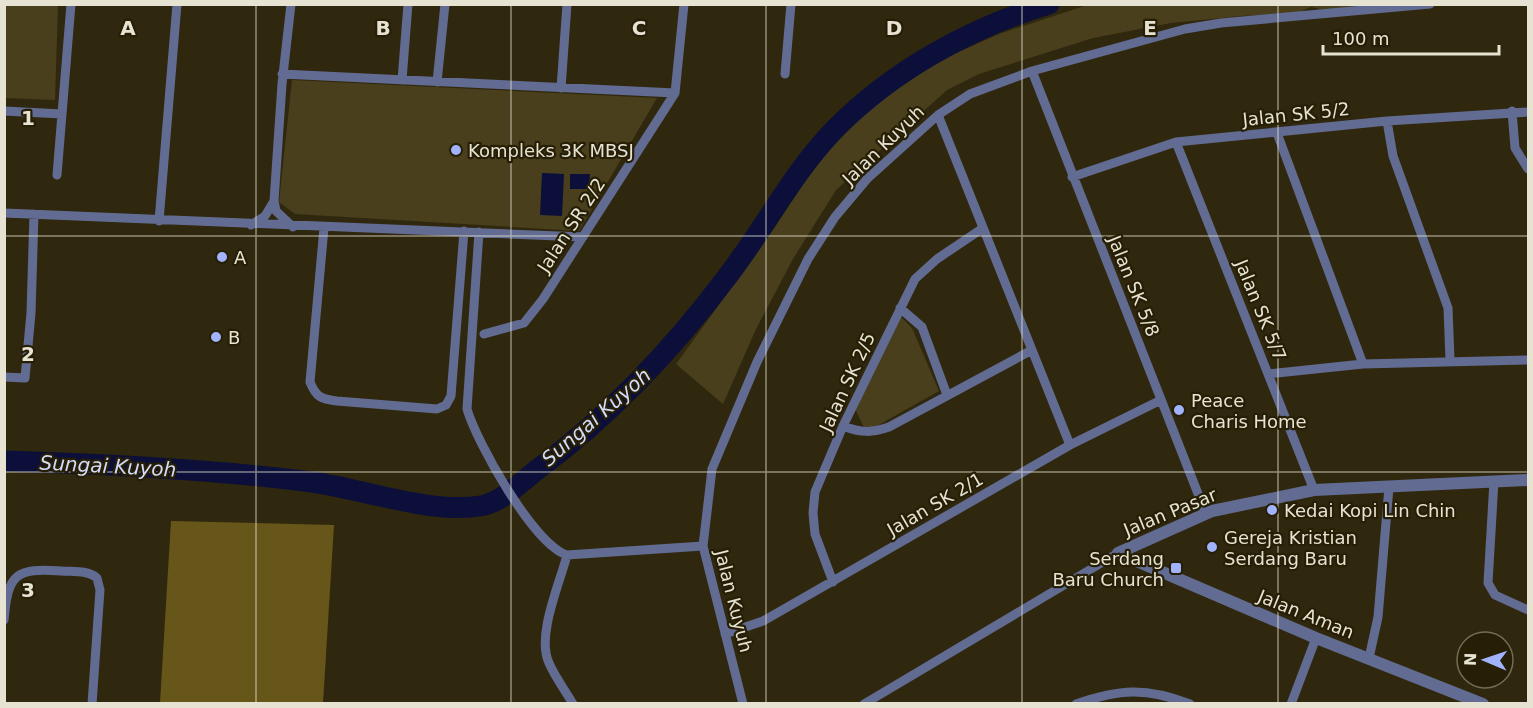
<svg xmlns="http://www.w3.org/2000/svg" width="1533" height="708" viewBox="0 0 1533 708" font-family="'DejaVu Sans',sans-serif">
<style>
.green{fill:#493f1c}
.forest{fill:#67561a}
.water{fill:#0c0f3a}
.lines{fill:none;stroke-linecap:round;stroke-linejoin:round}
.river{stroke:#0c0f3a;stroke-width:21}
.minor{stroke:#626c93;stroke-width:9}
.tertiary{stroke:#626c93;stroke-width:12}
.grid{fill:none;stroke:#e7e3d3;stroke-width:1.5;stroke-opacity:0.55}
.poi-dot{fill:#a1b3fd;stroke:#261e05;stroke-width:2}
.labels{text-anchor:middle;dominant-baseline:central;stroke-width:4.5;stroke-linejoin:round;paint-order:stroke}
.street-label{font-size:18px;fill:#e7e3d3;stroke:#261e05}
.poi-label{font-size:18px;fill:#e7e3d3;stroke:#261e05;text-anchor:start}
.water-label{font-size:20px;font-style:italic;fill:#d3dbfb;stroke:#261e05}
.grid-label{font-size:20px;text-anchor:middle;font-weight:bold;fill:#e7e3d3;stroke:#261e05;stroke-width:4.5;stroke-linejoin:round;paint-order:stroke}
</style>
<rect width="100%" height="100%" fill="#30280e"/>
<path class="green" d="M5,4L58,5L55,100L5,98Z
M1087,5H1402L1333,12L1311,7L1297,13L1241,16L1171,23L1093,38L979,74L947,90L836,190L793,259L756,329L723,404L676,364L771,233L816,165L853,122L923,68L999,34Z
M292,80L657,98L579,231L295,214L279,202Z
M901,317L912,328L939,391L875,427H864L855,409Z"/>
<path class="forest" d="M171,521L334,525L323,703H160Z"/>
<path class="water" d="M542,173L564,174L562,216L540,215Z
M570,174H590L589,189H570Z"/>
<g class="lines">
<path class="river" d="M4,461C107,464 210,469 312,482C362,489 431,514 480,506C501,503 521,482 538,469C611,415 672,350 727,277C764,229 791,175 834,130C893,70 970,28 1049,4"/>
<path class="minor" d="M1032,71L1206,514
M282,74L675,93
M785,74L791,4
M402,80L408,4
M437,82L445,4
M561,88L567,4
M4,111L62,114
M1512,111L1515,148L1528,169
M938,115L1070,445
M1387,121L1393,156L1448,308L1450,360
M1277,133L1363,364
M1176,142L1314,490
M57,175L71,4
M1072,177L1176,142L1387,121L1528,112
M274,201L276,211L293,227
M4,213L583,237
M159,221L177,4
M251,225L265,216L274,201L282,84L291,4
M324,228L310,382C316,397 321,399 337,401L437,409L446,405L451,396L464,231
M479,232L467,409C477,443 534,545 567,555L703,546
M900,308L922,327L947,395
M484,334L524,323L543,299L675,93L684,4
M1268,374L1363,364L1528,360
M4,377L25,378L31,313L34,214
M843,426C861,433 872,433 889,427L1032,350
M1494,481L1488,583L1495,595L1528,610
M567,555C560,583 536,636 549,663C555,677 565,690 573,704
M833,582L815,534L813,513L815,492L843,426L915,279L937,259L983,228
M4,620C8,573 16,568 61,571C74,572 88,570 97,578L100,590L92,704
M725,634L763,621L1070,445L1161,400
M1369,658L1378,617L1389,487
M743,704L703,546L712,469L757,362L808,259L835,217L867,179L938,115L970,94L1032,71L1185,29L1221,23L1430,4
M864,704L1118,553
M1076,704C1119,689 1146,687 1190,704
M1291,704L1316,638"/>
<path class="tertiary" d="M1118,553L1212,511L1314,490L1528,480
M1118,553L1316,638L1483,704"/>
</g>
<path class="grid" d="M256,4V704M511,4V704M766,4V704M1022,4V704M1278,4V704M4,236H1528M4,472H1528"/>
<g class="poi-dot">
<circle cx="456" cy="150" r="6"/>
<circle cx="222" cy="257" r="6"/>
<circle cx="216" cy="337" r="6"/>
<circle cx="1179" cy="410" r="6"/>
<circle cx="1272" cy="510" r="6"/>
<circle cx="1212" cy="547" r="6"/>
<rect x="1170" y="562" width="12" height="12" rx="3"/>
</g>
<g class="labels">
<g class="street-label">
<text transform="translate(1296 114) rotate(-6)">Jalan SK 5/2</text>
<text transform="translate(883 145) rotate(-44)">Jalan Kuyuh</text>
<text transform="translate(571 225) rotate(-57)">Jalan SR 2/2</text>
<text transform="translate(1134 286) rotate(68)">Jalan SK 5/8</text>
<text transform="translate(1261 310) rotate(68)">Jalan SK 5/7</text>
<text transform="translate(847 382) rotate(-65)">Jalan SK 2/5</text>
<text transform="translate(935 504) rotate(-30)">Jalan SK 2/1</text>
<text transform="translate(1170 512) rotate(-22)">Jalan Pasar</text>
<text transform="translate(734 601) rotate(76)">Jalan Kuyuh</text>
<text transform="translate(1306 614) rotate(22)">Jalan Aman</text>
</g>
<g class="poi-label">
<text x="468" y="150">Kompleks 3K MBSJ</text>
<text x="234" y="257">A</text>
<text x="228" y="337">B</text>
<text x="1191" y="400">Peace<tspan x="1191" dy="21">Charis Home</tspan></text>
<text x="1284" y="510">Kedai Kopi Lin Chin</text>
<text x="1224" y="537">Gereja Kristian<tspan x="1224" dy="21">Serdang Baru</tspan></text>
<text x="1164" y="558" text-anchor="end">Serdang<tspan x="1164" dy="21">Baru Church</tspan></text>
</g>
<g class="water-label">
<text transform="translate(596 417) rotate(-41)">Sungai Kuyoh</text>
<text transform="translate(108 466) rotate(3)">Sungai Kuyoh</text>
</g>
</g>
<g class="grid-label">
<text x="128" y="35">A</text>
<text x="383" y="35">B</text>
<text x="639" y="35">C</text>
<text x="894" y="35">D</text>
<text x="1150" y="35">E</text>
<text x="28" y="125">1</text>
<text x="28" y="361">2</text>
<text x="28" y="597">3</text>
</g>
<rect width="1533" height="708" fill="none" stroke="#e7e3d3" stroke-width="12"/>
<g transform="translate(1485 660) rotate(272)"><circle r="28" fill="#261e05" stroke="#736d57" stroke-width="1.5"/>
<path d="M0-4.5L10 22L0 15L-10 22Z" fill="#a1b3fd"/>
<text y="-9" font-size="16" font-weight="bold" text-anchor="middle" fill="#e7e3d3">N</text>
</g>
<path d="M1323 45v9h176v-9" fill="none" stroke="#e7e3d3" stroke-width="3"/>
<text x="1332" y="45" font-size="18" fill="#e7e3d3" stroke="#261e05" stroke-width="4.5" paint-order="stroke">100 m</text>
</svg>
